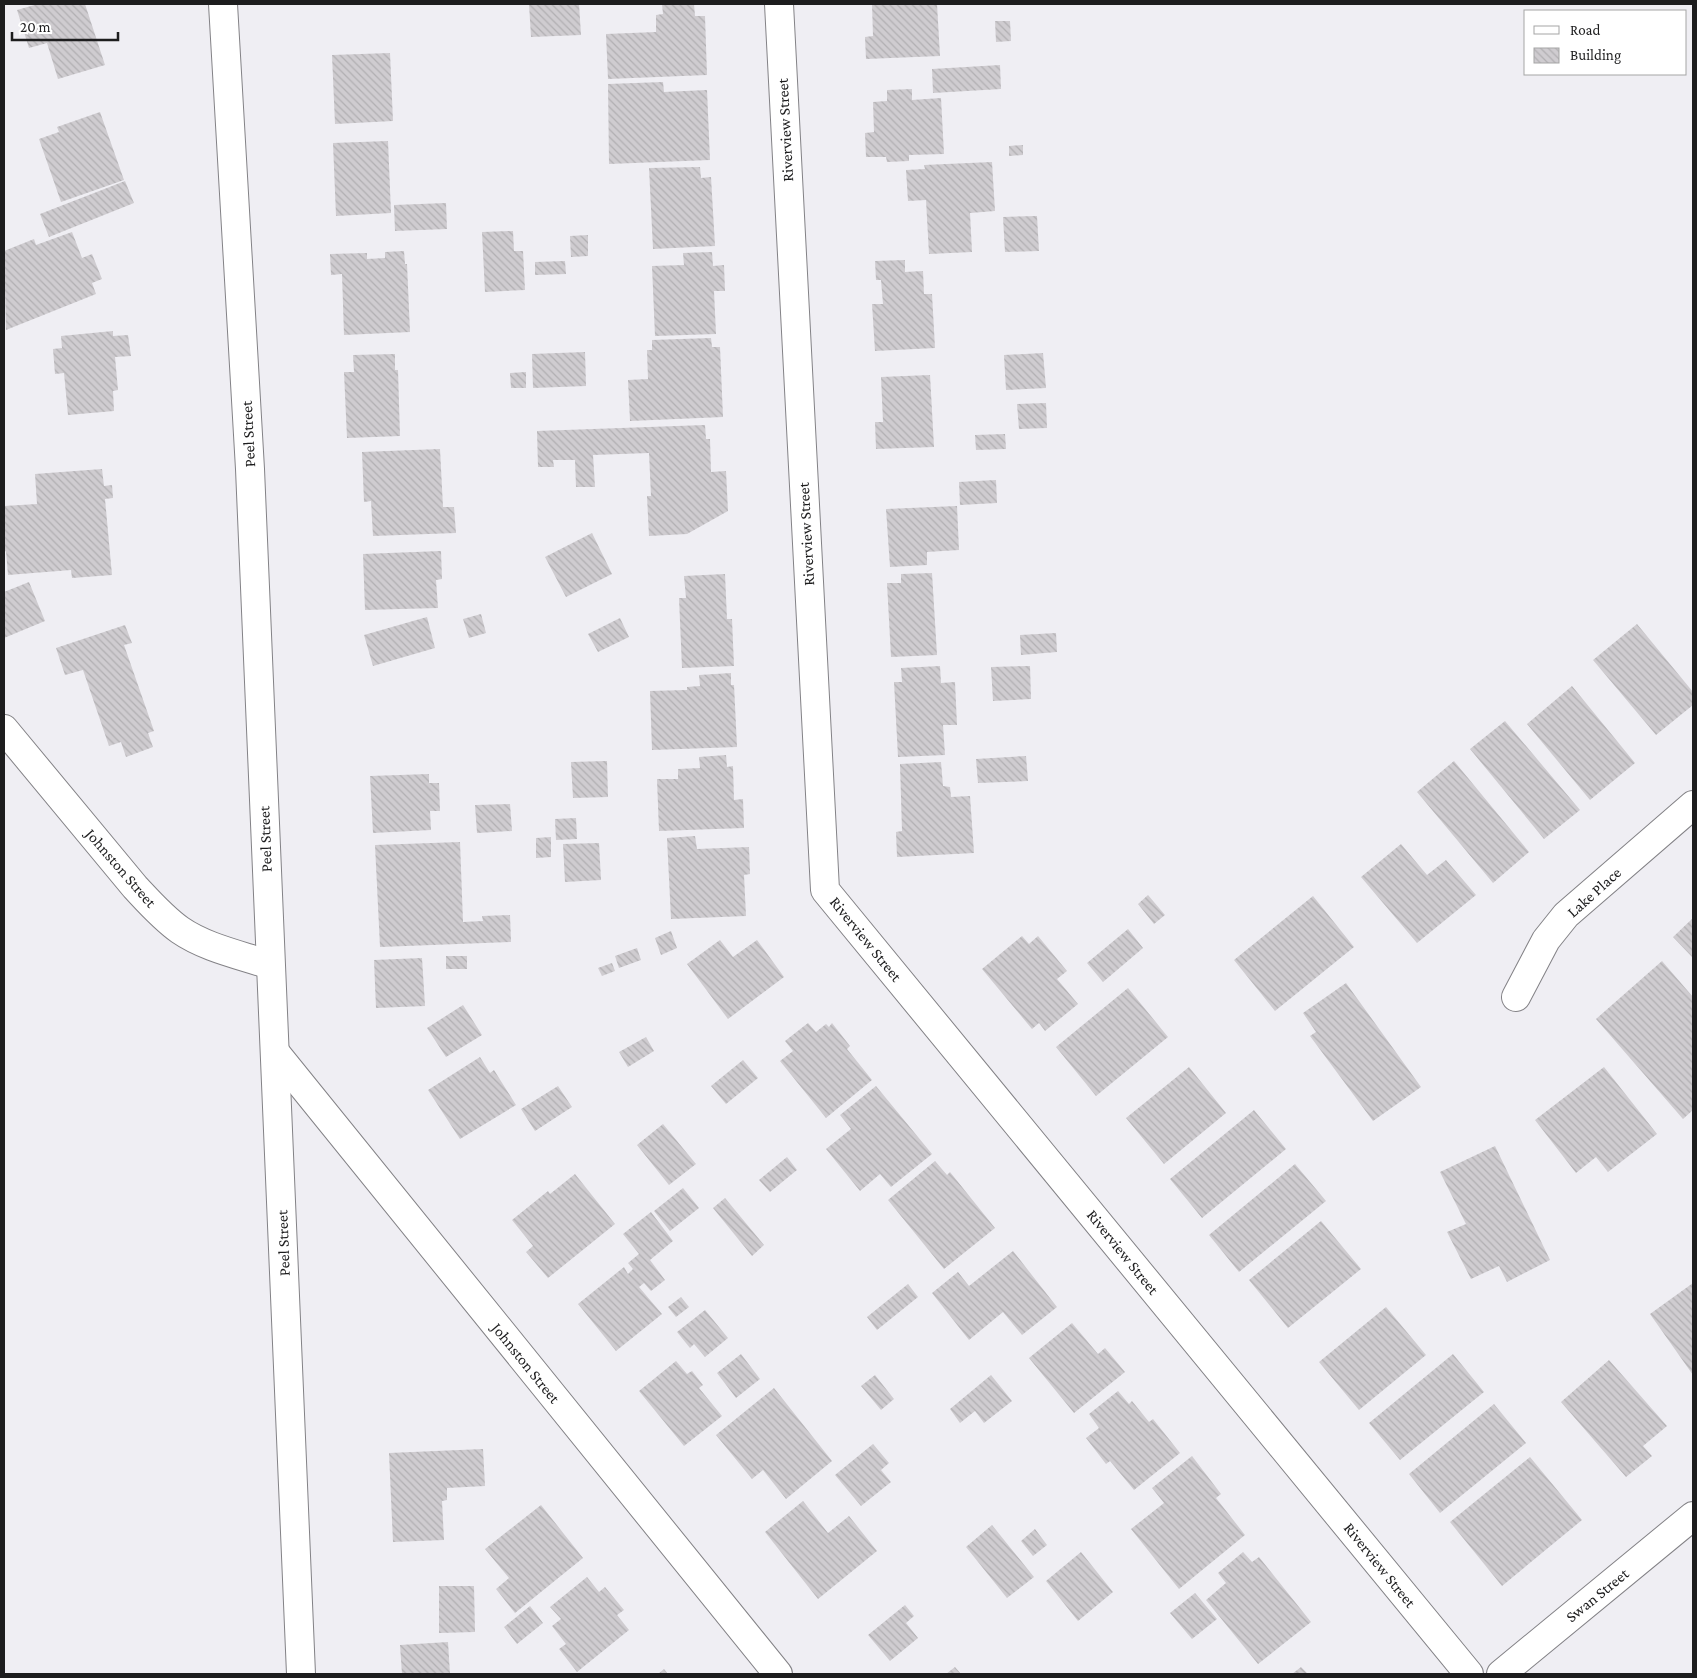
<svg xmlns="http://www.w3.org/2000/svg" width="1697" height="1678" viewBox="0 0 1697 1678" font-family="'Crimson Pro',serif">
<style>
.building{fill:url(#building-back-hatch)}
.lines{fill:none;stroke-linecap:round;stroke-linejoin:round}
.minor-casing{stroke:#838286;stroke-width:30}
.major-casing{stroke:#838286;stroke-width:30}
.minor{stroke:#fff;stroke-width:28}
.major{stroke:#fff;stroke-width:28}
.labels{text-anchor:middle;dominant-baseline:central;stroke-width:4.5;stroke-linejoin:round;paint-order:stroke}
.street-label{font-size:16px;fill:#1d1d1e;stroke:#fff}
</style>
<defs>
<pattern id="building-back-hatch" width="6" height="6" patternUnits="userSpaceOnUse" patternTransform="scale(1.25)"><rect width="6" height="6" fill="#cfccd0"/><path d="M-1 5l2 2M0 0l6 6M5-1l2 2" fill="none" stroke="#b1afb2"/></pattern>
</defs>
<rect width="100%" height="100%" fill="#efeef3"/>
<path class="building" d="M38,4H85L105,65L58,79L47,43L29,48L17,10Z
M529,4H579L581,35L531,37Z
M662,4H694L695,16H705L707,75L608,79L606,34L656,32V15L663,14Z
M872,4H937L940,56L866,59L865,37L873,36Z
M995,21H1010L1011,41L996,42Z
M390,53L393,121L335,124L332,55Z
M1000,65L1001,89L933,93L932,69Z
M663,82L664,92L707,90L710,160L609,164L608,84Z
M912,89V100L941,98L944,154L909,155V161L887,162L886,157H866L865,133L874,132L873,102L887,101V90Z
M100,112L124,180L61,202L39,139L59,132L57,127Z
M388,141L391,213L336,216L333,143Z
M1023,145V155L1009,156V146Z
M992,162L995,211L970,213L972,252L929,254L926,200L908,201L906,170L925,169L924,165Z
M700,167L701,178L711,177L715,246L653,249L649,168Z
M125,181L134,203L49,237L40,214Z
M446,203L447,229L395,231L394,205Z
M1037,216L1039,251L1005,252L1003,217Z
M513,231L514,251H523L525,290L485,292L482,232Z
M72,232L82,258L92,254L102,279L92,283L96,294L6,330L4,251L34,239L36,245Z
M588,235V256L571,257L570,236Z
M404,251L405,264H407L410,332L344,335L342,274L331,275L330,254L367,253V259L385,258V252Z
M712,252L713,266L724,265L725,291H714L716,334L655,336L652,266L684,265L683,253Z
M905,260V272L923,271L924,294H932L935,348L875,351L872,304H883L881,280H876L875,261Z
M565,261L566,274L535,275V262Z
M113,331V336L128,335L131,356L115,357L118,390L113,391L114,411L68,415L64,373L55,374L53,349L62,348L61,336Z
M711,338L712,347H720L723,417L630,421L628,380L648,379L647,350H652V340Z
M585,352L586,386L533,388L532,354Z
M1043,353L1046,388L1006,390L1004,355Z
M395,354V370H398L400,436L347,438L344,372H354L353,355Z
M526,372V388H511L510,373Z
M930,375L934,447L876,449L875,422H883L881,377Z
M1046,403L1047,428L1019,429L1017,404Z
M705,425L706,439H710L711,472L726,471L728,511L687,534L649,536L647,496H651L649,453L593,455L595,487H576L575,460H553L554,467H538L537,431Z
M1005,434L1006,449L976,450L975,435Z
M440,449L443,507H454L456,533L373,536L371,501L364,502L362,452Z
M102,469L104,486L112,485L113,498L105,499L112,575L72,578L71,570L8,575L6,551L4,552V506L37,504L35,474Z
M996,480L997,503L960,505L959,482Z
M957,506L959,550L927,552V565L890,567L886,509Z
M592,533L612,574L566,597L545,557Z
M441,551L442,579L436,580L438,608L365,610L363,554Z
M932,573L937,655L891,657L887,583H901V574Z
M725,574L727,619H732L734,666L682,668L679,598H686L684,576Z
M29,582L45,621L4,638V592Z
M481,614L486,633L469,638L463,619Z
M427,617L435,648L373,666L364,635Z
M620,618L629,637L598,652L588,634Z
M1637,624L1693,692V705L1656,735L1593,660Z
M125,625L132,643L124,645L154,731L148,733L153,747L126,757L121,742L109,746L83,670L65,675L56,648Z
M1056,633L1057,652L1021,655L1020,635Z
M940,666L941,683L955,682L957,725H943L945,755L898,757L894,682H902L901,668Z
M1030,666L1031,699L993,701L991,667Z
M731,673V685H734L737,747L652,750L650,691L687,690V687L700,686L699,675Z
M1572,686L1635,763L1590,800L1527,724Z
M1505,721L1580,810L1544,839L1470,749Z
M726,755L727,767L733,766L734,800L743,799L744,828L659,831L657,779H678V769L700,768L699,757Z
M1026,756L1028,781L978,783L976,759Z
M607,761L608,797L573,798L571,762Z
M1454,761L1529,852L1493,883L1417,792Z
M941,762L943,786L950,787L951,797L970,796L974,853L897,857L896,832L902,831L900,764Z
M429,774V783H439L440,811H430L431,830L373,833L370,776Z
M510,804L512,831L477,833L475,805Z
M576,818L577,839L556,840L555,819Z
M695,836L697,849L749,847L750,874L744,875L746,916L671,919L667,838Z
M551,837V857L536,858V838Z
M460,842L463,922L483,921L482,916L510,915L511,942L380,947L375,845Z
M599,843L601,880L565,882L563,844Z
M1401,844L1427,875L1446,860L1476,895L1417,943L1361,877Z
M1148,895L1165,915L1154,924L1138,904Z
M1313,896L1354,947L1275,1011L1234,960Z
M1693,918V958L1673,937Z
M1128,929L1143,948L1103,982L1087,963Z
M671,931L677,948L661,955L655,938Z
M1022,936L1029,944L1038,936L1067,971L1057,979L1078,1004L1045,1031L1039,1023L1032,1029L982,969Z
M720,940L733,957L757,940L784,977L728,1019L687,964Z
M637,948L641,960L619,968L615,956Z
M446,956H467V969H446Z
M422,958L425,1006L376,1008L374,960Z
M1662,961L1693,997V1110L1683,1119L1596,1019Z
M612,963L615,971L602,976L598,968Z
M1346,983L1421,1087L1373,1121L1310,1036L1316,1032L1303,1013Z
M1128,988L1168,1037L1096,1096L1056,1047Z
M463,1005L482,1035L446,1057L427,1028Z
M808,1023L816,1032L826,1024L829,1027L832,1023L850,1046L847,1049L872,1080L826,1118L780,1061L793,1051L785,1041Z
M646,1037L654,1051L628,1067L619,1052Z
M480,1057L490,1073L494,1070L516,1105L460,1139L428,1090Z
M743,1060L758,1078L726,1104L711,1086Z
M1189,1067L1226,1113L1164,1164L1126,1118Z
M1604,1067L1657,1134L1608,1172L1596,1157L1576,1173L1535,1120Z
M558,1086L572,1107L535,1131L521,1109Z
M876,1086L932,1154L891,1187L880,1174L860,1191L826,1149L851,1129L840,1115Z
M1254,1110L1286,1149L1202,1218L1170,1179Z
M663,1124L696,1164L669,1185L637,1145Z
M1495,1146L1550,1260L1507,1282L1499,1266L1471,1279L1447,1232L1466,1224L1440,1172Z
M787,1157L797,1170L770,1192L759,1180Z
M935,1161L947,1175L950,1172L995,1228L944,1269L888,1200Z
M1295,1164L1326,1201L1239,1272L1209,1235Z
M575,1174L615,1224L548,1278L526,1252L533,1246L512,1220L548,1191L550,1194Z
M683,1188L699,1208L670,1231L654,1211Z
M725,1198L764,1245L752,1256L713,1208Z
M651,1212L673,1241L650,1260L665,1280L651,1291L644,1283L639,1287L662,1314L616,1351L578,1304L624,1267L628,1274L633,1269L628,1263L639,1254L623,1234Z
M1321,1221L1361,1269L1288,1328L1249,1280Z
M1013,1251L1057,1307L1022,1335L1003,1312L969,1340L932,1293L958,1272L969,1286Z
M1693,1283V1375L1650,1314Z
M908,1284L918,1297L877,1330L867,1317Z
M681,1297L689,1307L676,1317L668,1307Z
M1386,1307L1426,1355L1359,1410L1319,1362Z
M705,1310L728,1338L705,1357L694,1344L690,1348L677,1332Z
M1072,1323L1098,1354L1105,1348L1125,1372L1074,1413L1029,1358Z
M741,1354L760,1379L736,1398L717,1373Z
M1453,1354L1484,1392L1400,1460L1369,1423Z
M1609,1360L1667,1426L1643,1446L1652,1456L1626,1477L1561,1402Z
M676,1361L687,1374L692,1371L703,1385L699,1388L722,1416L684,1446L639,1391Z
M875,1375L894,1399L881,1410L861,1386Z
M991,1375L1012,1401L984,1423L975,1411L960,1423L950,1409Z
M774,1388L832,1461L786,1499L763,1470L752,1479L716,1435Z
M1118,1391L1129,1404L1132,1401L1149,1422L1153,1419L1180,1453L1134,1490L1110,1461L1106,1464L1086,1438L1099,1428L1089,1414Z
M1494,1404L1526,1443L1440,1513L1409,1474Z
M873,1444L889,1463L881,1470L891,1482L861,1506L835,1475Z
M483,1449L485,1486L447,1488V1500L442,1501L444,1540L393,1542L389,1453Z
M1192,1456L1221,1494L1216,1498L1245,1535L1179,1589L1131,1529L1164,1503L1152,1488Z
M1530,1457L1582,1520L1502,1586L1450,1522Z
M803,1501L828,1533L849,1516L877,1551L818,1599L765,1532Z
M541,1505L583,1558L515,1613L496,1589L509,1578L485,1549Z
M992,1525L1034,1577L1007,1598L966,1547Z
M1035,1529L1047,1545L1033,1556L1021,1541Z
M1081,1552L1113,1592L1078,1621L1046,1581Z
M1243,1552L1252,1562L1259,1557L1311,1622L1258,1664L1206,1600L1226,1583L1218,1573Z
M587,1577L599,1592L605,1587L624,1610L617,1615L629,1630L577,1672L559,1649L566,1644L552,1626L561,1619L550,1607Z
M439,1586H474L475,1632L439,1633Z
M1195,1593L1217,1619L1192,1639L1170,1613Z
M905,1605L914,1616L906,1623L918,1638L890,1661L868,1635Z
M530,1606L543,1623L517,1644L504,1627Z
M448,1642L450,1674H402L400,1645Z
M955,1667L961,1674H946Z
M1301,1667L1308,1674H1292Z
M664,1669L668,1674H658Z"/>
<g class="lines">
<defs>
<path id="minor" d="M779,4L825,890L1469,1674
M4,729L135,887C149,902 163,918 180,930C206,948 241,955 270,965
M1516,997L1546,940L1566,915L1693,805
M275,1052L778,1674
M1501,1674L1693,1516"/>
<path id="major" d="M223,4L250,469L301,1674"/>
</defs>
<use href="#minor" class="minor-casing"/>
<use href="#major" class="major-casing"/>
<use href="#minor" class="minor"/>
<use href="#major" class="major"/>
</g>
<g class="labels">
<g class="street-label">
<text transform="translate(785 130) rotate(-93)">Riverview Street</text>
<text transform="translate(248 434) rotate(-93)">Peel Street</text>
<text transform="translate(806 534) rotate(-93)">Riverview Street</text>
<text transform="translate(265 839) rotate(-92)">Peel Street</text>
<text transform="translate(121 868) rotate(49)">Johnston Street</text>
<text transform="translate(1594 892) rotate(-42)">Lake Place</text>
<text transform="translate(866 939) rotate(51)">Riverview Street</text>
<text transform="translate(283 1243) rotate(-92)">Peel Street</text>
<text transform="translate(1123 1252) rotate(51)">Riverview Street</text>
<text transform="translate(526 1363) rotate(51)">Johnston Street</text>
<text transform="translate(1380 1565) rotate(51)">Riverview Street</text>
<text transform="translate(1597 1595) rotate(-39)">Swan Street</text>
</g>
</g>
<rect width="1697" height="1678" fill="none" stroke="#1d1d1e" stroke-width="10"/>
<rect x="1524" y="10" width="162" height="65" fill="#ffffff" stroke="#a5a5a5"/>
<rect x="1534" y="26" width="25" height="8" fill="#ffffff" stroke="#a5a5a5"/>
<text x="1570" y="35" font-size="15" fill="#1d1d1e">Road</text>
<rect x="1534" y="48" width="25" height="15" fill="url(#building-back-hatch)" stroke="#a5a5a5"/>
<text x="1570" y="60" font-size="15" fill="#1d1d1e">Building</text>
<path d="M12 32v8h106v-8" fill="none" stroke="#1d1d1e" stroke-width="2.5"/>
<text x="20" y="32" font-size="15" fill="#1d1d1e" stroke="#ffffff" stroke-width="4" paint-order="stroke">20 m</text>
</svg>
